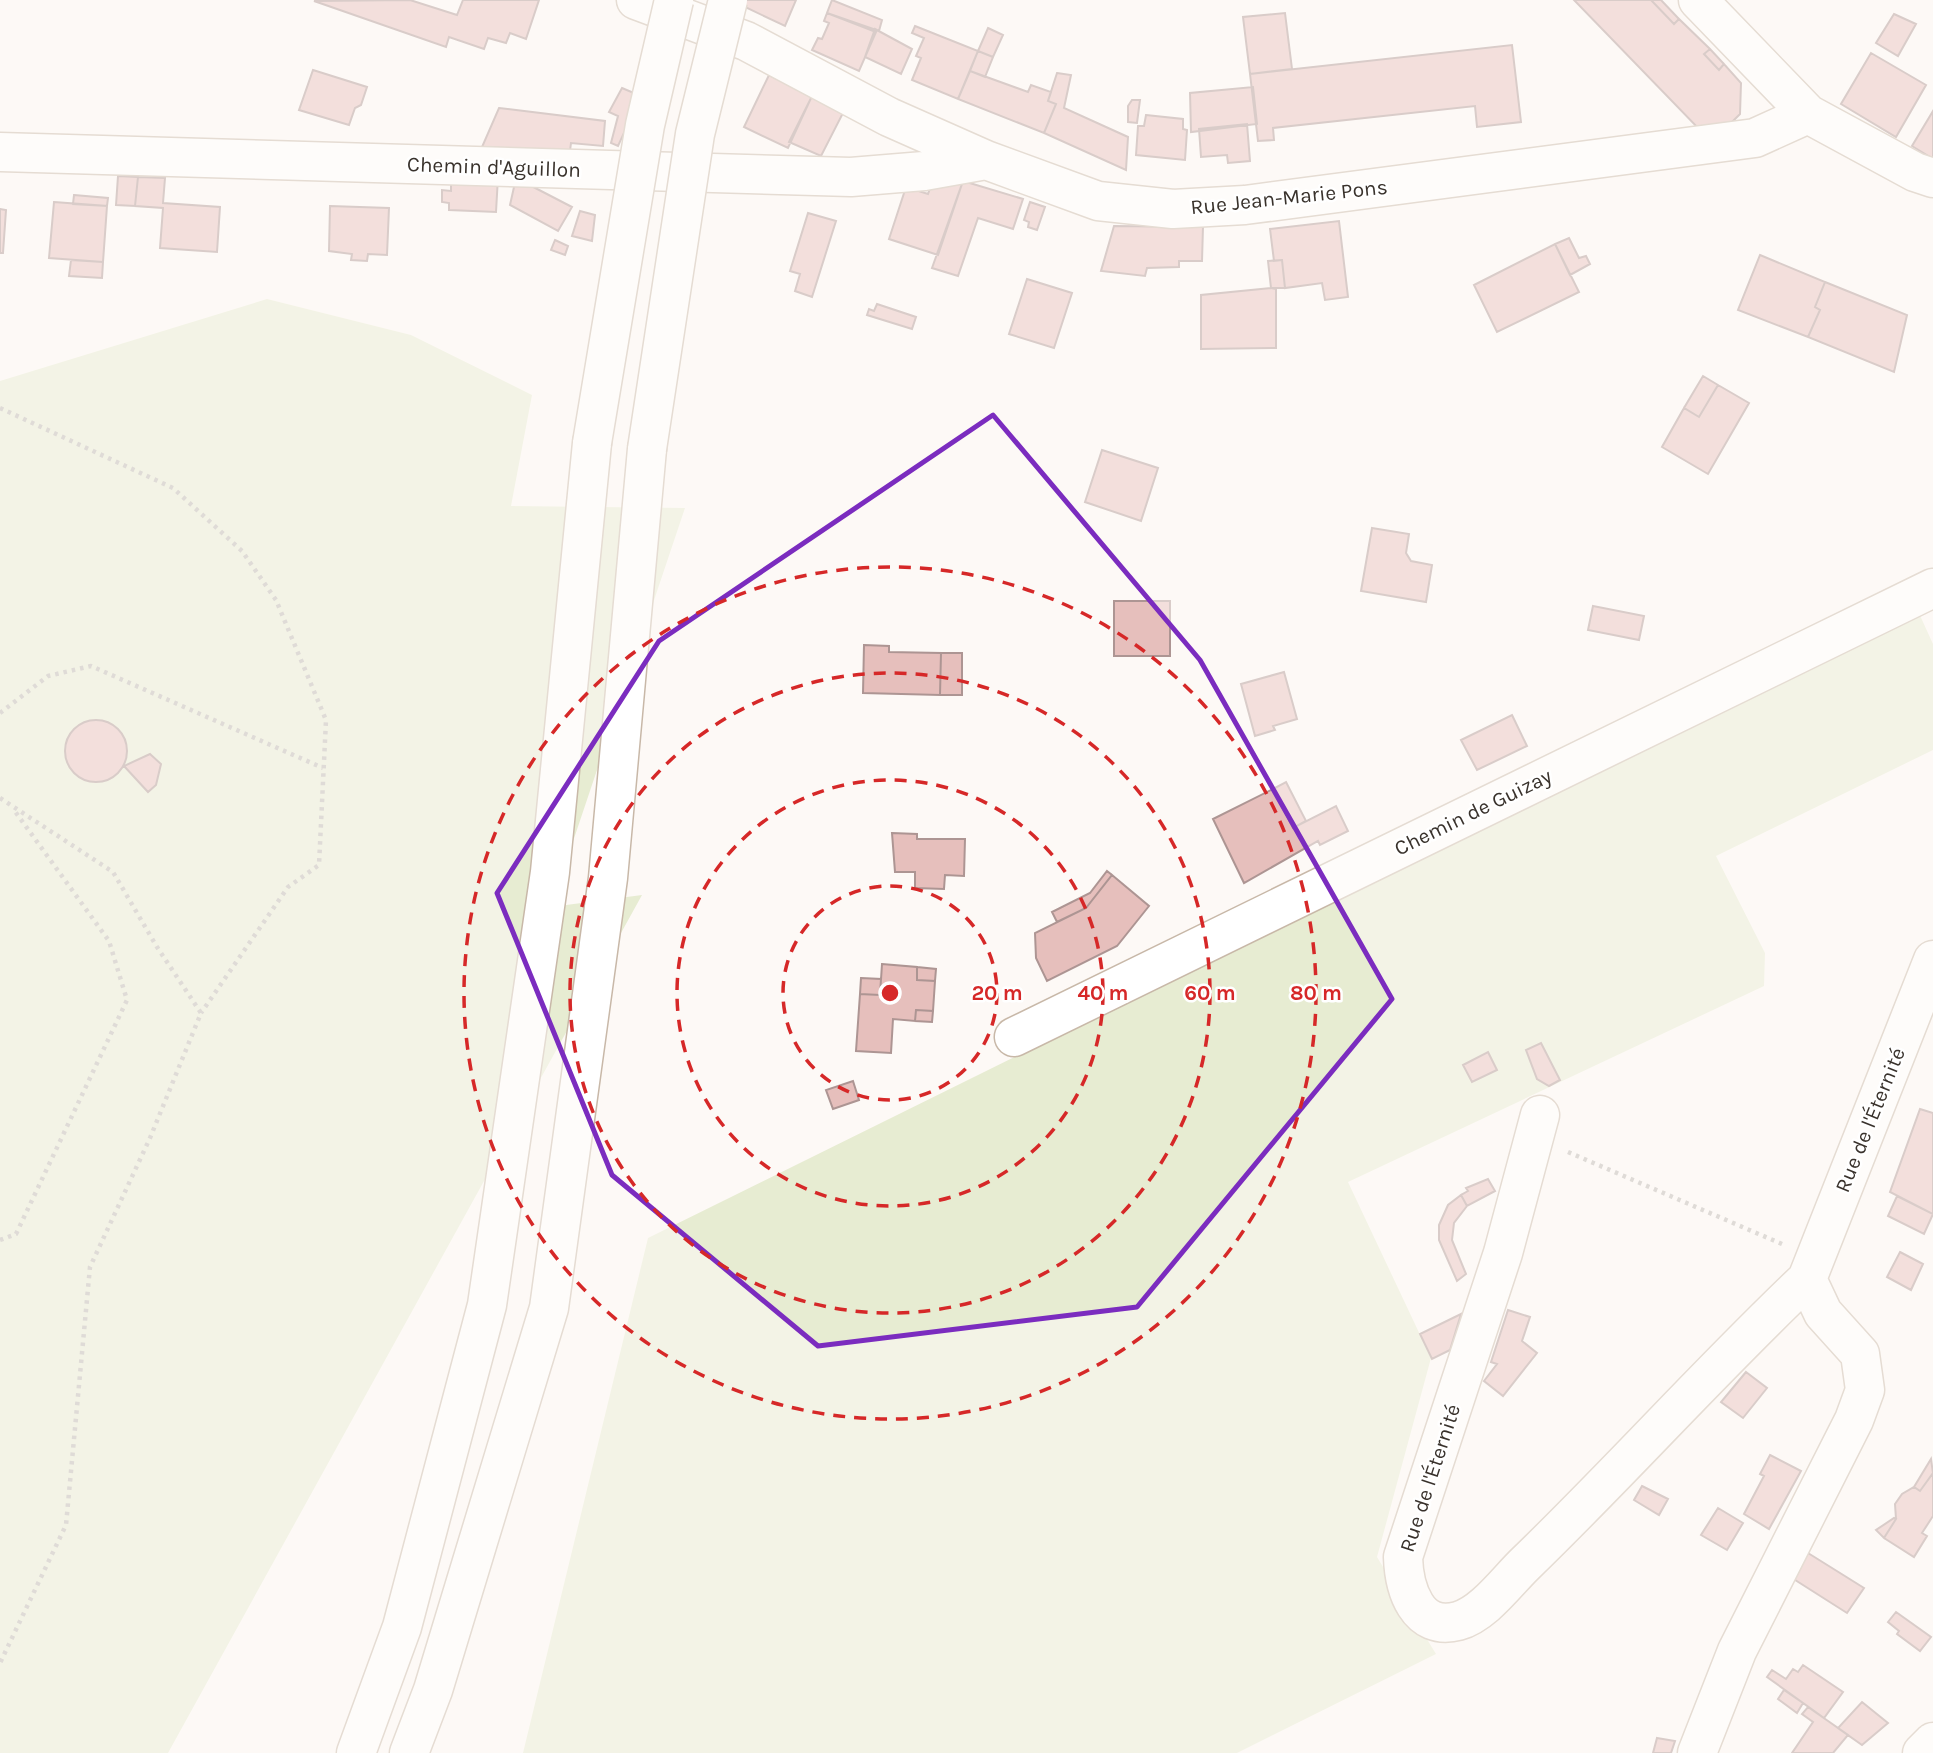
<svg xmlns="http://www.w3.org/2000/svg" width="1933" height="1753" viewBox="0 0 1933 1753" font-family="Karla,sans-serif">
<style>
.green{fill:#e7ecd2}
.building{fill:#e6bfbc;stroke:#ad9593;stroke-width:2}
.lines{fill:none;stroke-linecap:round;stroke-linejoin:round}
.street-casing{stroke:#c8b8a8;stroke-width:41}
.secondary-casing{stroke:#c8b8a8;stroke-width:41}
.highway-casing{stroke:#c8b8a8;stroke-width:41}
.path{stroke:#bab5b1;stroke-width:4.5;stroke-dasharray:3.5 5;stroke-linecap:butt}
.street{stroke:#fff;stroke-width:38}
.secondary{stroke:#fff;stroke-width:38}
.highway{stroke:#fff;stroke-width:38}
.highway-bridge-casing{stroke:#c8b8a8;stroke-width:41;stroke-linecap:butt}
.highway-bridge{stroke:#fff;stroke-width:38}
.marked{fill:none;stroke:#7b2cbf;stroke-width:5;stroke-linejoin:round}
.ring{fill:none;stroke:#d62828;stroke-width:3.5;stroke-dasharray:12 9}
.labels{text-anchor:middle;dominant-baseline:central;stroke-width:5;stroke-linejoin:round;paint-order:stroke}
.street-label{font-size:21px;fill:#39322c;stroke:#fff}
.centre{fill:#d62828;stroke:#fff;stroke-width:3.5}
.ring-label{font-size:21px;text-anchor:middle;font-weight:bold;fill:#d62828;stroke:#fff;stroke-width:5;stroke-linejoin:round;paint-order:stroke}
</style>
<rect width="100%" height="100%" fill="#fdf9f6"/>
<path class="green" d="M267,299L411,335L532,395L511,506L685,508L551,907L642,895L168,1753H0V381Z
M1918,611L1933,644V750L1716,856L1765,953L1764,986L1348,1182L1431,1358L1377,1557L1436,1654L1237,1753H523L648,1238Z"/>
<path class="building" d="M410,0L457,15L463,0H539L526,39L510,33L506,43L488,38L484,49L449,37L446,47L314,1Z
M745,0H796L785,26L743,6Z
M832,0L882,20L879,31L827,13Z
M1574,0H1651L1674,24L1679,19L1710,49L1704,54L1719,70L1724,64L1741,83L1740,114L1729,125L1699,129Z
M1651,0H1661L1679,19L1674,24Z
M827,13L876,32L859,71L812,50L818,38L822,39L829,23L824,21Z
M1285,13L1292,69L1250,74L1243,17Z
M1894,14L1916,24L1898,56L1876,43Z
M915,26L978,51L958,99L912,80L921,58L916,56L924,38L912,33Z
M988,28L1003,35L993,57L978,51Z
M875,29L912,49L901,74L865,57Z
M1512,45L1521,122L1477,127L1475,106L1273,128L1274,140L1258,141L1250,74Z
M1710,49L1724,64L1719,70L1704,54Z
M978,51L993,57L985,77L970,71Z
M1871,53L1926,85L1896,137L1841,104Z
M313,70L367,87L361,105L355,108L349,125L299,110Z
M970,71L1028,92L1031,85L1051,92L1048,101L1056,104L1044,133L958,99Z
M1057,73L1071,75L1064,108L1128,137L1126,170L1044,133L1056,104L1048,101Z
M769,75L812,96L788,148L744,127Z
M1253,87L1257,124L1191,132L1190,93Z
M622,88L641,96L618,146L611,143L618,116L609,112Z
M812,96L844,111L821,156L789,142Z
M1132,100H1140L1137,123L1128,122V106Z
M499,108L605,121L603,146L571,143L570,151L482,147Z
M1933,111V159L1912,146Z
M1146,115L1183,119V129L1187,130L1185,160L1136,155L1138,126H1144Z
M1247,124L1250,161L1228,163L1227,155L1201,157L1199,129Z
M451,175L498,177L496,212L449,210V203L442,202V190L451,191Z
M118,176L138,177L135,206L116,205Z
M138,177L165,178L163,203L220,207L217,252L160,248L163,208L135,206Z
M516,178L572,207L558,231L510,205Z
M963,181L938,255L889,239L906,187L928,194L932,183Z
M963,181L1023,199L1013,229L978,218L958,276L932,268Z
M74,195L108,198L107,206L73,204Z
M54,202L107,206L103,262L49,258Z
M1030,202L1045,207L1037,230L1028,227L1029,222L1024,220Z
M330,206L389,208L387,255L368,254L367,261L351,260L352,254L329,251Z
M0,209L6,210L3,253H0Z
M580,211L595,215L592,241L572,236Z
M808,213L836,221L812,297L795,291L800,274L790,271Z
M1339,221L1348,297L1325,300L1322,283L1285,288L1282,260L1274,261L1270,229Z
M1114,226L1203,227L1202,261H1179V267L1147,268L1145,276L1101,271Z
M1569,238L1579,258L1586,256L1590,264L1570,275L1555,244Z
M555,240L568,246L565,255L551,250Z
M1555,244L1579,292L1497,332L1474,285Z
M1760,255L1825,282L1815,307L1820,310L1808,337L1738,310Z
M71,260L103,262L102,278L69,276Z
M1282,260L1285,288H1271L1268,261Z
M1027,279L1072,293L1054,348L1009,334Z
M1825,282L1907,315L1894,372L1808,337L1820,310L1815,307Z
M1271,288L1276,289V348L1201,349V295Z
M877,304L916,317L912,329L867,315L869,309L874,311Z
M1703,376L1718,385L1699,417L1684,408Z
M1718,385L1749,403L1708,474L1662,447L1684,408L1699,417Z
M1102,450L1158,468L1141,521L1085,502Z
M1372,528L1409,534L1406,553L1411,561L1432,565L1426,602L1361,591Z
M1114,601H1170V656H1114Z
M1593,606L1644,616L1639,640L1588,630Z
M864,645L889,646V652L941,653L940,695L863,693Z
M941,653H962V695H940Z
M1284,672L1297,719L1273,726L1275,730L1255,736L1241,684Z
M1512,715L1527,746L1477,770L1461,740Z
M65 751a31 31 0 1 1 62 0a31 31 0 1 1-62 0Z
M150,754L161,764L156,785L148,792L124,766Z
M1286,782L1306,821L1293,828L1273,789Z
M1273,789L1293,828L1336,806L1348,831L1320,845L1318,841L1244,883L1213,819Z
M892,833L917,834V839H965L964,876L945,875L944,889L915,888V872H895Z
M1107,871L1112,875L1086,908L1057,922L1052,912L1090,893Z
M1112,875L1149,906L1117,946L1047,981L1036,958L1035,933L1086,908Z
M882,964L917,967V980L935,981L933,1011L916,1010L915,1021L893,1019L891,1053L856,1051L860,994L880,995Z
M917,967L936,969L935,981L917,980Z
M861,978L881,979L880,995L860,994Z
M916,1010L933,1011L932,1022L915,1021Z
M1541,1043L1560,1080L1549,1086L1537,1079L1526,1050Z
M1488,1052L1497,1070L1472,1082L1463,1065Z
M853,1081L859,1100L833,1109L826,1090Z
M1920,1109L1933,1113V1214L1890,1192Z
M1488,1179L1495,1191L1467,1206L1461,1195L1468,1191L1466,1188Z
M1461,1195L1467,1206L1454,1223L1452,1240L1466,1274L1457,1281L1439,1240V1225L1448,1205Z
M1897,1196L1933,1214L1924,1234L1888,1216Z
M1900,1252L1923,1264L1911,1290L1887,1277Z
M1508,1310L1530,1317L1522,1341L1537,1353L1503,1396L1484,1381L1497,1364L1491,1362Z
M1461,1314L1450,1350L1432,1359L1420,1334Z
M1746,1372L1767,1388L1743,1418L1721,1402Z
M1770,1455L1801,1471L1769,1529L1744,1514L1764,1476L1760,1474Z
M1931,1459L1933,1473L1920,1491L1914,1487Z
M1933,1473V1516L1922,1533L1927,1536L1914,1557L1884,1538L1896,1519L1895,1504L1902,1494L1914,1487L1920,1491Z
M1642,1486L1668,1499L1659,1515L1634,1500Z
M1718,1508L1743,1523L1727,1550L1701,1535Z
M1894,1518L1896,1519L1884,1538L1876,1530Z
M1808,1553L1864,1588L1847,1613L1792,1578Z
M1896,1612L1931,1637L1920,1651L1897,1634L1899,1631L1888,1622Z
M1803,1665L1843,1692L1824,1718L1767,1677L1772,1670L1786,1679L1793,1669L1798,1672Z
M1784,1690L1803,1703L1797,1713L1778,1699Z
M1862,1702L1888,1723L1862,1745L1838,1728Z
M1808,1707L1848,1735L1833,1753H1792L1813,1722L1802,1714Z
M1657,1738L1675,1741L1671,1753H1653Z"/>
<g class="lines">
<defs>
<path id="street" d="M636,0L746,41L889,117L986,160L1098,201L1173,209L1245,205L1755,138L1808,114
M1698,0L1808,114L1915,172L1933,178
M0,152L851,177L924,171L986,160
M1014,1037L1933,588
M1540,1115L1503,1253L1403,1557C1404,1589 1417,1632 1458,1621C1484,1614 1507,1581 1526,1563C1622,1470 1710,1371 1807,1279
M1697,1753L1737,1651L1854,1420L1865,1390L1860,1354L1823,1313L1807,1279L1933,960"/>
<path id="secondary" d="M1922,1753L1933,1742"/>
<path id="highway" d="M356,1753L402,1627L487,1305L550,872L592,443
M409,1753L433,1690L549,1308L608,878L647,449"/>
</defs>
<use href="#street" class="street-casing"/>
<use href="#secondary" class="secondary-casing"/>
<use href="#highway" class="highway-casing"/>
<path class="path" d="M0,408L173,488L242,551L276,600L326,720L319,865L288,887L201,1013
M0,713L48,676L91,666L323,768
M0,798L113,872L157,947L201,1013L150,1138L90,1267L66,1525L0,1663
M1568,1152L1782,1244
M0,1240L16,1234L127,1000L109,941L14,810"/>
<use href="#street" class="street"/>
<use href="#secondary" class="secondary"/>
<use href="#highway" class="highway"/>
<defs>
<path id="highway-bridge" d="M592,443L645,125L674,0
M647,449L695,134L728,0"/>
</defs>
<use href="#highway-bridge" class="highway-bridge-casing"/>
<use href="#highway-bridge" class="highway-bridge"/>
</g>
<path d="M0 0H1933V1753H0ZM993,415L1200,660L1392,999L1137,1307L818,1346L612,1175L497,893L659,641Z" fill="#fdf9f6" fill-opacity=".55" fill-rule="evenodd"/>
<path class="marked" d="M993,415L1200,660L1392,999L1137,1307L818,1346L612,1175L497,893L659,641Z"/>
<g class="ring">
<circle cx="890" cy="993" r="107"/>
<circle cx="890" cy="993" r="213"/>
<circle cx="890" cy="993" r="320"/>
<circle cx="890" cy="993" r="426"/>
</g>
<g class="labels">
<g class="street-label">
<text transform="translate(494 167) rotate(2)">Chemin d'Aguillon</text>
<text transform="translate(1289 197) rotate(-6)">Rue Jean-Marie Pons</text>
<text transform="translate(1473 812) rotate(-26)">Chemin de Guizay</text>
<text transform="translate(1870 1120) rotate(-68)">Rue de l'Éternité</text>
<text transform="translate(1430 1478) rotate(-72)">Rue de l'Éternité</text>
</g>
</g>
<circle cx="890" cy="993" r="10" class="centre"/>
<g class="ring-label">
<text x="997" y="1000">20 m</text>
<text x="1103" y="1000">40 m</text>
<text x="1210" y="1000">60 m</text>
<text x="1316" y="1000">80 m</text>
</g>
</svg>
